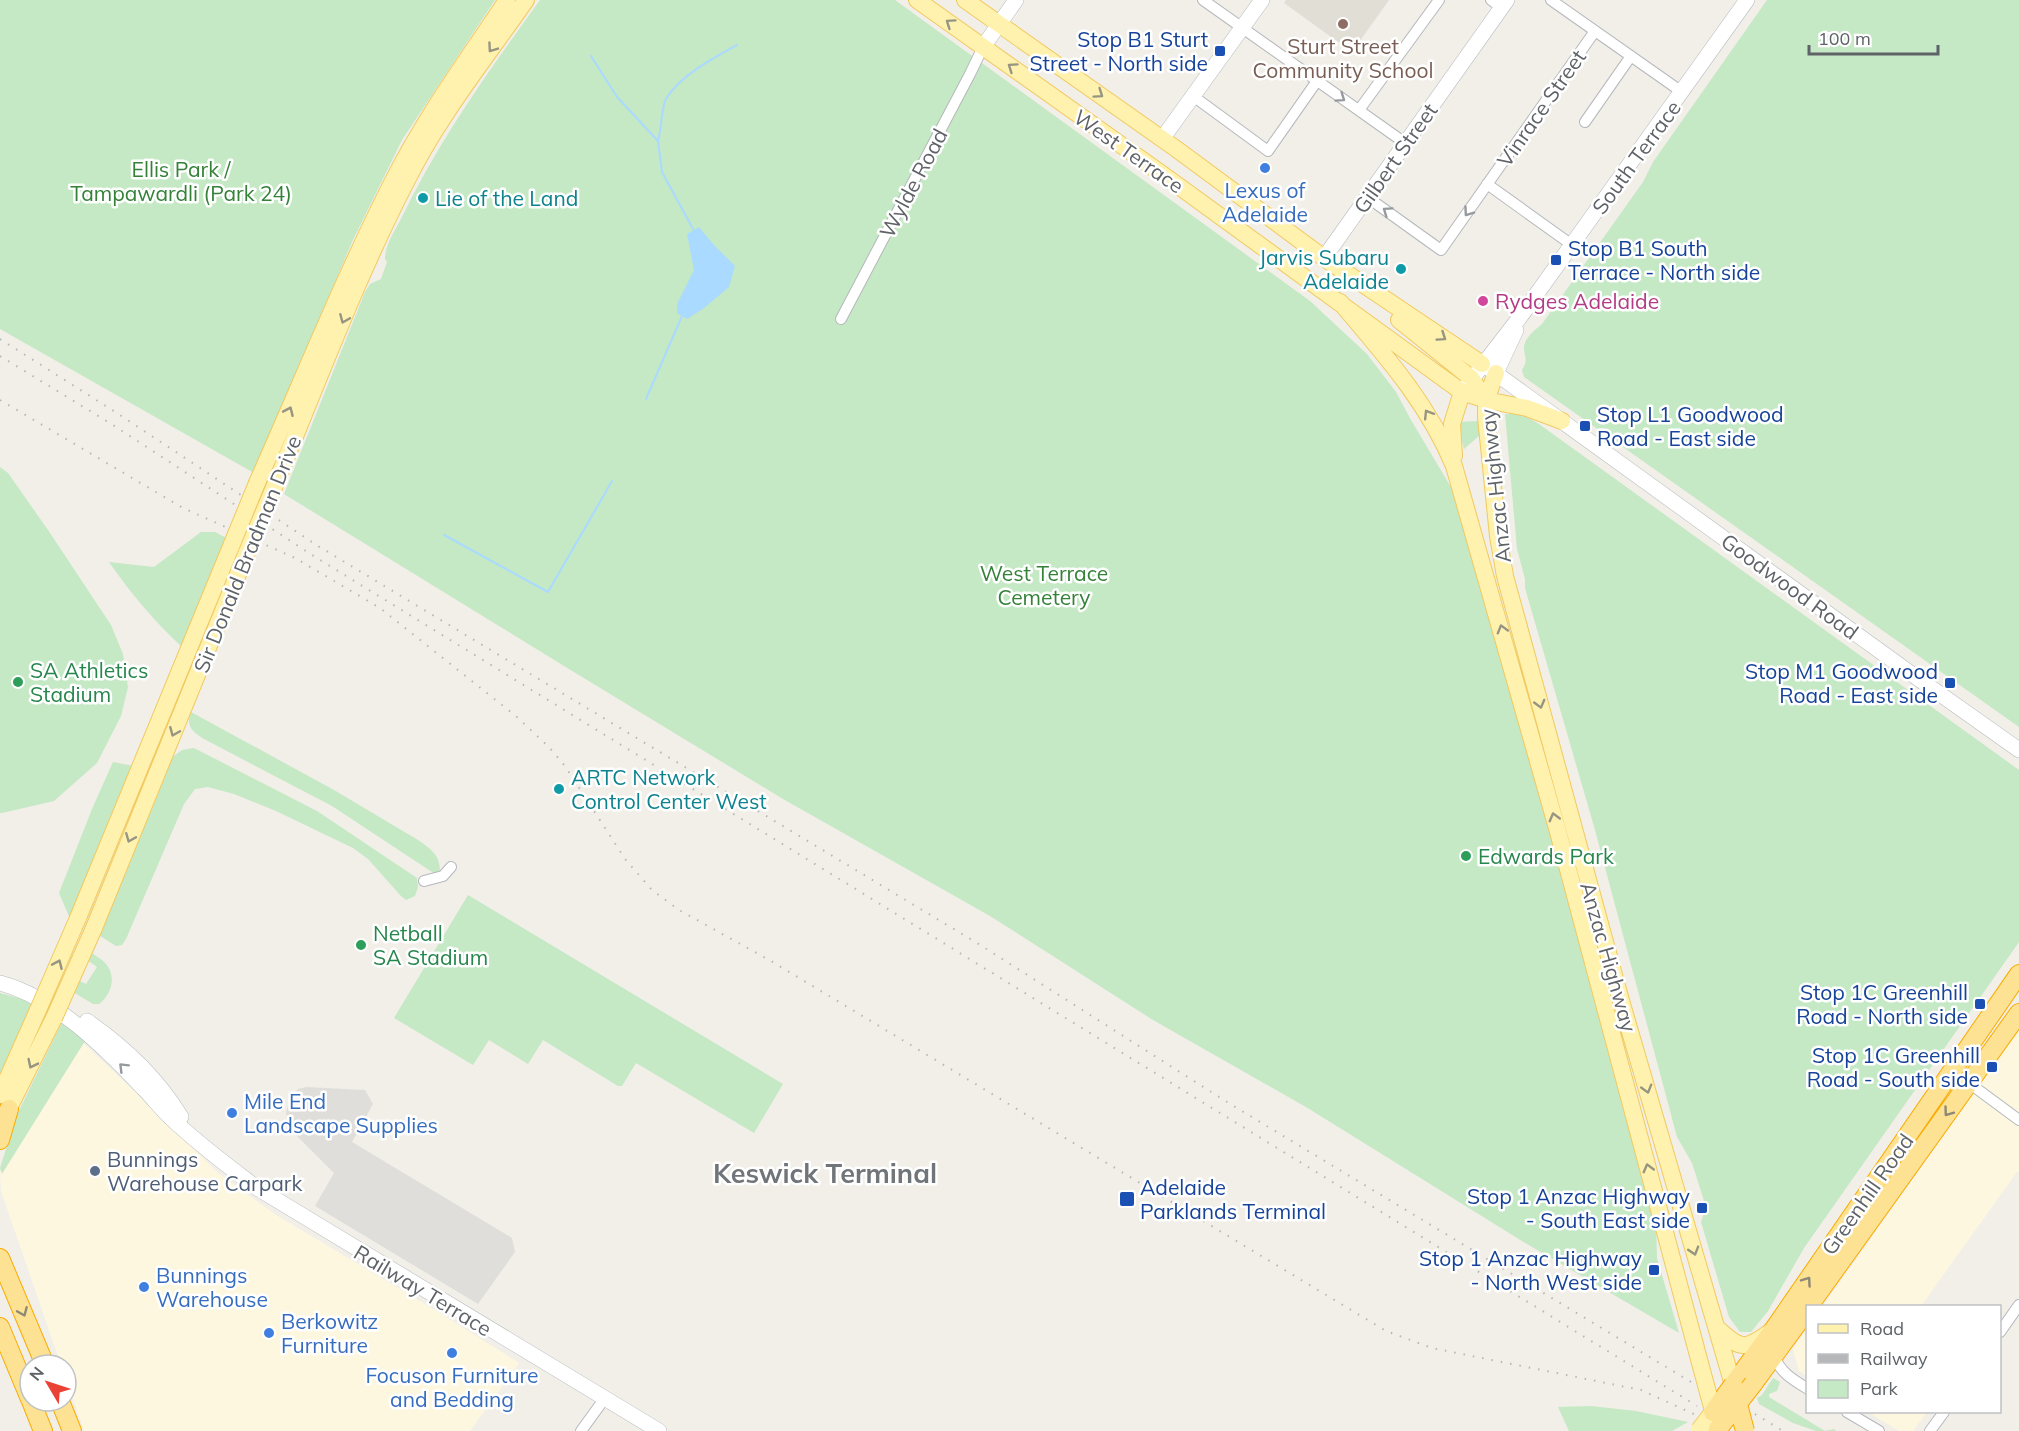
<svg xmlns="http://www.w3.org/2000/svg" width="2019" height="1431" viewBox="0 0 2019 1431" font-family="Mulish,sans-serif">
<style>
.commercial{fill:#fef7e0}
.industrial{fill:#e0deda}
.education{fill:#e1ded6}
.green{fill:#c5e8c5}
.water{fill:#aadaff}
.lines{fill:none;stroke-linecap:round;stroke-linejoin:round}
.stream{stroke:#aadaff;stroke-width:2}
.street-casing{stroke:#b5b8bc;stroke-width:12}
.secondary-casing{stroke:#b6babf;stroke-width:16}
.primary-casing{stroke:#f2c960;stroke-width:18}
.highway-casing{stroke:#f9ab00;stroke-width:20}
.street{stroke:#fff;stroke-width:10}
.secondary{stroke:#fff;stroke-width:15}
.primary{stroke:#fff2af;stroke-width:16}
.highway{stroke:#fde293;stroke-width:18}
.rail{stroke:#b6b7b8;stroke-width:2;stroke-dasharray:1.5 8;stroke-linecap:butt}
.primary-bridge-casing{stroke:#f2c960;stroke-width:18;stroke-linecap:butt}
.highway-bridge-casing{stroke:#f9ab00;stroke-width:20;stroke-linecap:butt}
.primary-bridge{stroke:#fff2af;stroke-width:16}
.highway-bridge{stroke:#fde293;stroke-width:18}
.oneway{stroke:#979581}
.oneway2{stroke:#979a9d}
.oneway3{stroke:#8e8975}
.education-dot{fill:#8d6e63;stroke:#fff;stroke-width:2}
.transit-dot{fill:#1a4fb4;stroke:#fff;stroke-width:2}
.shop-dot{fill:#3f7fe0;stroke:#fff;stroke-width:2}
.culture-dot{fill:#0f9aa8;stroke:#fff;stroke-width:2}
.hotel-dot{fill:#d1479c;stroke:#fff;stroke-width:2}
.leisure-dot{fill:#2e9e5b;stroke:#fff;stroke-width:2}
.service-dot{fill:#5c6f8a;stroke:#fff;stroke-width:2}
.labels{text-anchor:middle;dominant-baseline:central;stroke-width:5;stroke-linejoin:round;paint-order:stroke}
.transit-label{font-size:21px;fill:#164399;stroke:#fff;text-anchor:end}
.education-label{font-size:21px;fill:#785e54;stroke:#fff}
.street-label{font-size:21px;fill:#5f6368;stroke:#fff}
.park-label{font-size:21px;fill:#348238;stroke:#fff}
.shop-label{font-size:21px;fill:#366cbe;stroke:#fff;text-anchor:start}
.culture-label{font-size:21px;fill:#0d838f;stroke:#fff;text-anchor:start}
.hotel-label{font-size:21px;fill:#b23c85;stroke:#fff;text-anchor:start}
.leisure-label{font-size:21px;fill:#27864d;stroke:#fff;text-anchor:start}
.service-label{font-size:21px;fill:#4e5e75;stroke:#fff;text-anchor:start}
.district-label{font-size:27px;font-weight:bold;fill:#70757a;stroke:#fff}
</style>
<rect width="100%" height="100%" fill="#f1efe8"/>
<path class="commercial" d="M2019,1029V1172H2017L1921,1306H1823Z
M80,1040L145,1101L218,1173L276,1215L435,1310L519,1363L470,1431H84L66,1378V1365H61L1,1191L0,1171Z
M1807,1329V1376L1799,1371L1793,1349Z
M1868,1412H1927L1913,1431H1899Z"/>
<path class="industrial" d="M306,1087L365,1090L373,1104L352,1142L512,1238L515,1252L478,1304L315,1206L334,1173L291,1130L286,1113L290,1098L298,1089Z"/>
<path class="education" d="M1286,0H1389L1352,52L1284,3Z"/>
<path class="green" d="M0,0H495L402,140L352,242L254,473L0,329Z
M540,0H895L1310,301L1367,354L1396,392L1411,420L1458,499L1496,632L1656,1222L1657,1258L1679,1333L1527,1244L1306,1107L1153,1020L990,916L783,799L564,666L284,494L365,292L370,284L381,279L387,262L385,259C385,244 396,229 402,217C439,140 490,69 540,0Z
M1767,0H2019V727L1524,377L1522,370C1529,359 1524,358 1524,347C1525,337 1535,330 1542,324L1643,182L1653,162Z
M1505,414H1522L1539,424L2019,770V942L1804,1248L1768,1311L1751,1332H1740L1729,1317L1701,1222L1706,1207L1692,1163L1677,1137L1595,830L1525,588V579L1517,549Z
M1478,421L1480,435L1464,449L1458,422Z
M0,467L8,473L48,530L111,625L123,654L128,687L121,716L97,763L54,801L2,813H0Z
M201,532H215L230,540L184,649C156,623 131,594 109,562L154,567Z
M191,712L334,790L418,840C431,849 440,855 440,871L435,874L332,806L204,739C193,732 185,726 191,712Z
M194,748L317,811L417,878L418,887L415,896L406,900L401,896L368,859L353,848L276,811L234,794L208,787L195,789L184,804L126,939L122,945L116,946L97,934L171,758L182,750Z
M113,762L134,766L71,921L59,893L92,809Z
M468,895L783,1084L754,1133L636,1063L622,1086H618L543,1040L528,1064L489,1040L473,1065L394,1018Z
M90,952C96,956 102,959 106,964C117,977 111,995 99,1004H93L73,992L78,980L86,984L97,967L87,960Z
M0,993L26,1000L35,1006L0,1084Z
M62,1022L85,1041L2,1174L0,1168L16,1117Z
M1773,1378L1780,1382L1777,1391L1769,1394V1397L1825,1431L1834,1429L1836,1431H1816L1793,1423L1759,1404L1757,1398L1762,1395Z
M1591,1406L1636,1411L1688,1422L1672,1431H1569L1558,1407Z"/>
<path class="water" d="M699,227L713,244L735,266L729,287L704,308L687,319L677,313V304L694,270L687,234Z"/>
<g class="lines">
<path class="stream" d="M591,56L617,97L658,141L662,172L693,229
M658,140C662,128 661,108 666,99C679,76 715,57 737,45
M646,399L682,316
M444,535L548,592L612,481"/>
<defs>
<path id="street" d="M1203,0L1405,143
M1491,0L1502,8
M1551,0L1682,92
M1193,96L1268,151L1317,81
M1359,110L1439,0
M1585,122L1631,56
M1487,184L1572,245
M1367,197L1441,250L1595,31
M841,319L970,74L983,47
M424,881L443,876L451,867
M1969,1083L2019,1120
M2000,1332L2019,1305
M1774,1356C1781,1373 1792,1379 1808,1389
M1847,1412L1879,1431
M581,1431L605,1398
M1930,1431L1944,1412"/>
<path id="secondary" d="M983,47L1016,0
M1162,139L1262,0
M1324,258L1507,0
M1487,367L1906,670L2019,750
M1496,373L1516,330
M1465,388L1523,313L1747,0
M0,983C56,998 104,1047 143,1088C153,1098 161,1109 171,1118C198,1144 228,1166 257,1188L659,1431
M87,1021C123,1046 158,1079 181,1117"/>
<path id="primary" d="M917,0L1162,174L1462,392L1486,400L1527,408L1562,421
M965,0L1175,148L1324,258L1482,364
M1340,302C1384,354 1428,403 1454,466L1557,828L1700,1363
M1399,320L1471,378L1486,400
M1496,373L1486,400V417L1498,536L1505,576L1622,1004L1733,1385
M1454,456L1452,424L1462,392
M257,483C302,382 343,279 393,181C425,117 468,59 507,0
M273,490C316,387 355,281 406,182C438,117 485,59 526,0
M78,918L232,544
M94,928L247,552
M0,1095L38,1010
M3,1120L54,1018
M1718,1329C1741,1350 1745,1350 1770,1332"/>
<path id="highway" d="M0,1140L9,1109
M0,1258L45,1365
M1809,1306L2019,1013
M0,1327L30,1399
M1753,1384L1808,1309
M1733,1385L1774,1329L2019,974
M31,1401L43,1431
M60,1401L72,1431"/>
</defs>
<use href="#street" class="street-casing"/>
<use href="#secondary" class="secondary-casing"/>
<use href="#primary" class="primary-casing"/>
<use href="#highway" class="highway-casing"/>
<use href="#street" class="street"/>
<use href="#secondary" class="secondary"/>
<use href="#primary" class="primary"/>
<use href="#highway" class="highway"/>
<path class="rail" d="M0,339L120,415L318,546L977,943L1227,1102L1691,1382
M0,356L113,425L312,555L1697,1406
M0,400L183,508L295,558L380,608L517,717L548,746L565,766L625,859L652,890L679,910L771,961L1386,1331L1432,1348L1641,1390L1696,1415
M1755,1414L1783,1431"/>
<defs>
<path id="primary-bridge" d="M232,544L257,483
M247,552L273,490
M38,1010L78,918
M54,1018L94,928
M1700,1363L1716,1422
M1699,1430L1713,1412"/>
<path id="highway-bridge" d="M1733,1385L1745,1431
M1713,1412L1733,1385
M1718,1429L1753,1384"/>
</defs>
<use href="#primary-bridge" class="primary-bridge-casing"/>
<use href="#highway-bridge" class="highway-bridge-casing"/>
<use href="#primary-bridge" class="primary-bridge"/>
<use href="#highway-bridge" class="highway-bridge"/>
</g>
<defs><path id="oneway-chevron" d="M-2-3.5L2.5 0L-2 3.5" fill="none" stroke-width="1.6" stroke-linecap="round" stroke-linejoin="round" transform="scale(1.5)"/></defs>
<g class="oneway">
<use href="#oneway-chevron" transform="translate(950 23) rotate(-145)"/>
<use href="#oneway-chevron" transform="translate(492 48) rotate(125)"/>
<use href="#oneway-chevron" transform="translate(1012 67) rotate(-145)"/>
<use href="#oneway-chevron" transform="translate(1099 94) rotate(35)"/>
<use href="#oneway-chevron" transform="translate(344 319) rotate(113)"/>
<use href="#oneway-chevron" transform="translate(1442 337) rotate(34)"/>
<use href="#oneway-chevron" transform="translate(289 411) rotate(-66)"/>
<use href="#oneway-chevron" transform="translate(1428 414) rotate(-122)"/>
<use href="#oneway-chevron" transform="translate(1502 629) rotate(-106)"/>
<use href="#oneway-chevron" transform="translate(1540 704) rotate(75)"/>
<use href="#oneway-chevron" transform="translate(174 732) rotate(113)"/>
<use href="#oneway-chevron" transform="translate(1554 817) rotate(-105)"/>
<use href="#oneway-chevron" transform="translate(130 838) rotate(112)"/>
<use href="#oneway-chevron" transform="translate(58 964) rotate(-66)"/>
<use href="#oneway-chevron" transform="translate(32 1064) rotate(116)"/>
<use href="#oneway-chevron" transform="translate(1647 1089) rotate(74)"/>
<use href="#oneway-chevron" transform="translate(1648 1168) rotate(-105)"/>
<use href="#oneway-chevron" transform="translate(1694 1251) rotate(73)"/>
</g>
<g class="oneway2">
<use href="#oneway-chevron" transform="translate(1341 98) rotate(35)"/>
<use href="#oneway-chevron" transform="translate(1387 211) rotate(-145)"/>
<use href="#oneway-chevron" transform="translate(1468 212) rotate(125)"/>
<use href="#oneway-chevron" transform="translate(123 1067) rotate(-135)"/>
</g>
<g class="oneway3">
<use href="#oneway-chevron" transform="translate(1948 1112) rotate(126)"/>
<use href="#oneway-chevron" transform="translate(1807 1281) rotate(-55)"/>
<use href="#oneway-chevron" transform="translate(23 1312) rotate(67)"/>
</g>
<circle class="education-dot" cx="1343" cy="24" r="6"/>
<g class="transit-dot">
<rect x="1214" y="45" width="12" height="12" rx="3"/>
<rect x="1550" y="254" width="12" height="12" rx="3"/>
<rect x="1579" y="420" width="12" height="12" rx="3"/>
<rect x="1944" y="677" width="12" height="12" rx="3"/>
<rect x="1974" y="998" width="12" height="12" rx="3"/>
<rect x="1986" y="1061" width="12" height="12" rx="3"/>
<rect x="1119" y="1191" width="16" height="16" rx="3"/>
<rect x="1696" y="1202" width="12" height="12" rx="3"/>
<rect x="1648" y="1264" width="12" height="12" rx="3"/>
</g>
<g class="shop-dot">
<circle cx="1265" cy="168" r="6"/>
<circle cx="232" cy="1113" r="6"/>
<circle cx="144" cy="1287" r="6"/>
<circle cx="269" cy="1333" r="6"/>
<circle cx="452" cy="1353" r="6"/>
</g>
<g class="culture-dot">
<circle cx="423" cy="198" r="6"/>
<circle cx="1401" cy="269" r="6"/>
<circle cx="559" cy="789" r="6"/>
</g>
<circle class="hotel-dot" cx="1483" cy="301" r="6"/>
<g class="leisure-dot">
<circle cx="18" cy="682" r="6"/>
<circle cx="1466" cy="856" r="6"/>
<circle cx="361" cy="945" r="6"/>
</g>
<circle class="service-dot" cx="95" cy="1171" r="6"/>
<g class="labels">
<g class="transit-label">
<text x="1208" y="39">Stop B1 Sturt<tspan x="1208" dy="24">Street - North side</tspan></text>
<text x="1568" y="248" text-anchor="start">Stop B1 South<tspan x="1568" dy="24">Terrace - North side</tspan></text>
<text x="1597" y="414" text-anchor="start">Stop L1 Goodwood<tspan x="1597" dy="24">Road - East side</tspan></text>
<text x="1938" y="671">Stop M1 Goodwood<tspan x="1938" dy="24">Road - East side</tspan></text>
<text x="1968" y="992">Stop 1C Greenhill<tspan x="1968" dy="24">Road - North side</tspan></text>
<text x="1980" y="1055">Stop 1C Greenhill<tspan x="1980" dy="24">Road - South side</tspan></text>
<text x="1140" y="1187" text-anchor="start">Adelaide<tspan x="1140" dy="24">Parklands Terminal</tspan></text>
<text x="1690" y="1196">Stop 1 Anzac Highway<tspan x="1690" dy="24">- South East side</tspan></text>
<text x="1642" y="1258">Stop 1 Anzac Highway<tspan x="1642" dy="24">- North West side</tspan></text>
</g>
<g class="education-label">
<text x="1343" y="46">Sturt Street<tspan x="1343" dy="24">Community School</tspan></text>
</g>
<g class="street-label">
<text transform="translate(1541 108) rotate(-55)">Vinrace Street</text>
<text transform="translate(1129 151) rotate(35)">West Terrace</text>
<text transform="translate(1636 157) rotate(-54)">South Terrace</text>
<text transform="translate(1395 158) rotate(-55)">Gilbert Street</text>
<text transform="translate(913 183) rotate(-62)">Wylde Road</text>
<text transform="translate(1495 486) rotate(-96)">Anzac Highway</text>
<text transform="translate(247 554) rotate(-68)">Sir Donald Bradman Drive</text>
<text transform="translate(1790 586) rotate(36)">Goodwood Road</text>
<text transform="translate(1609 957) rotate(74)">Anzac Highway</text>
<text transform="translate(1867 1194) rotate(-55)">Greenhill Road</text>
<text transform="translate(423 1290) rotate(31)">Railway Terrace</text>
</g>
<g class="park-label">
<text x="181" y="169">Ellis Park /<tspan x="181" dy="24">Tampawardli (Park 24)</tspan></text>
<text x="1044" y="573">West Terrace<tspan x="1044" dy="24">Cemetery</tspan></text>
</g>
<g class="shop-label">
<text x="1265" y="190" text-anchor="middle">Lexus of<tspan x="1265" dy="24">Adelaide</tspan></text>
<text x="244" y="1101">Mile End<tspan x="244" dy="24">Landscape Supplies</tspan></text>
<text x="156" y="1275">Bunnings<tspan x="156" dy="24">Warehouse</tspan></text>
<text x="281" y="1321">Berkowitz<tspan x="281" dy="24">Furniture</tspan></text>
<text x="452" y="1375" text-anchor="middle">Focuson Furniture<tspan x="452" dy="24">and Bedding</tspan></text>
</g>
<g class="culture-label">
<text x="435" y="198">Lie of the Land</text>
<text x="1389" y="257" text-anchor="end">Jarvis Subaru<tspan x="1389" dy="24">Adelaide</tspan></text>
<text x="571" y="777">ARTC Network<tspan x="571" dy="24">Control Center West</tspan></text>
</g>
<g class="hotel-label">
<text x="1495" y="301">Rydges Adelaide</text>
</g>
<g class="leisure-label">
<text x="30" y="670">SA Athletics<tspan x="30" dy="24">Stadium</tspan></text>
<text x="1478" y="856">Edwards Park</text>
<text x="373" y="933">Netball<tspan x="373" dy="24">SA Stadium</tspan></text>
</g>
<g class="service-label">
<text x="107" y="1159">Bunnings<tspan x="107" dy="24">Warehouse Carpark</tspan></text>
</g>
<g class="district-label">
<text x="825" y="1173">Keswick Terminal</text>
</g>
</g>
<rect x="1806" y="1305" width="195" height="108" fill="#ffffff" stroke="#bfc1c3" stroke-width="1.5"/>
<rect x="1818" y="1324" width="30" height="9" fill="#fff2af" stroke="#bfc1c3" stroke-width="1.5"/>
<text x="1860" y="1335" font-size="18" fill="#5f6368">Road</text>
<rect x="1818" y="1354" width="30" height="9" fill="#b6b7b8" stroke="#bfc1c3" stroke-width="1.5"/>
<text x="1860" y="1365" font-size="18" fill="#5f6368">Railway</text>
<rect x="1818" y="1380" width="30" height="18" fill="#c5e8c5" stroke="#bfc1c3" stroke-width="1.5"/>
<text x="1860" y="1395" font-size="18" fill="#5f6368">Park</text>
<g transform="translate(48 1383) rotate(309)"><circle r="28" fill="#ffffff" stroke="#bfc1c3" stroke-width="1.5"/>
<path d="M0-4.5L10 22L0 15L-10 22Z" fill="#ea4335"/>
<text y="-9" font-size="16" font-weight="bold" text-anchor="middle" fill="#5f6368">N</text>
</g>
<path d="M1809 45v9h129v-9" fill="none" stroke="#5f6368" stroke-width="3"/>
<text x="1818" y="45" font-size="18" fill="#5f6368" stroke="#ffffff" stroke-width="4.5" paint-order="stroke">100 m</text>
</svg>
